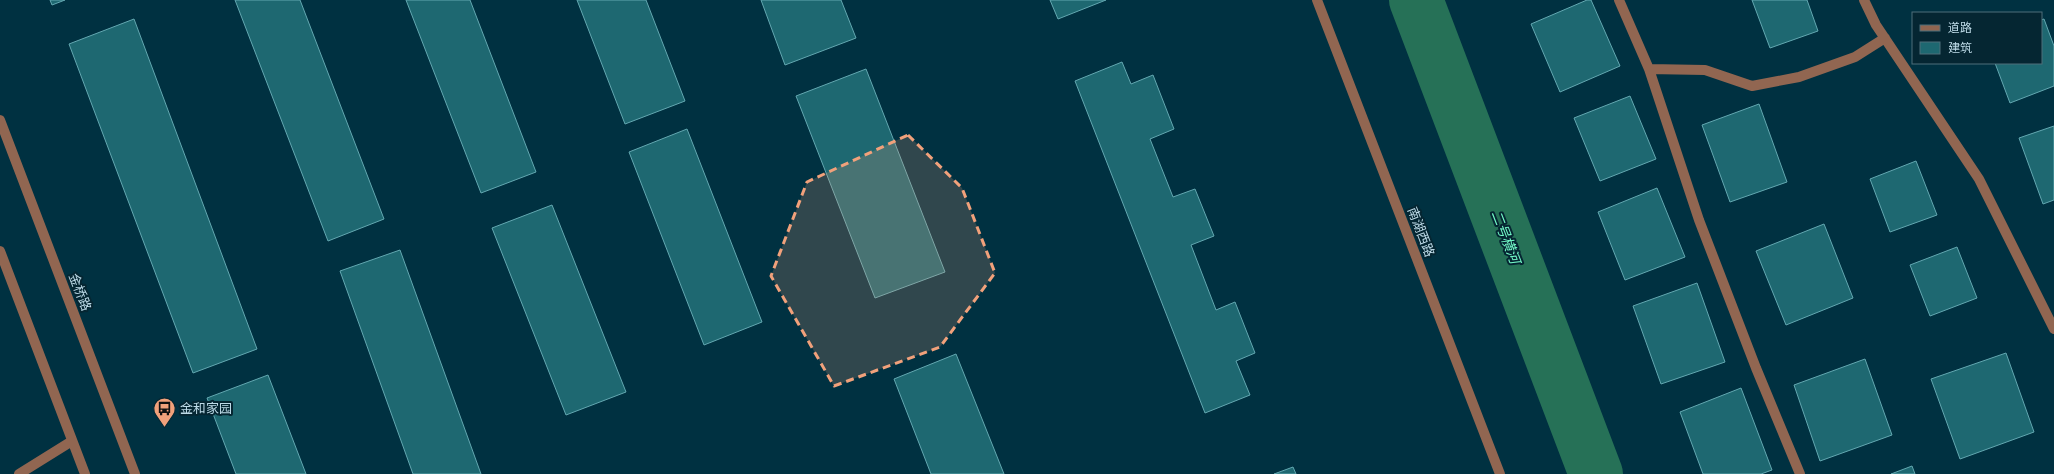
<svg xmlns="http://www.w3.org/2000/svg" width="2054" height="474" viewBox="0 0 2054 474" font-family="Helvetica,'Noto Sans SC',sans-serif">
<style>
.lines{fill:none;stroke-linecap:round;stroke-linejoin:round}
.river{stroke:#267157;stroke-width:54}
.building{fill:#1e6871;stroke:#63a8b1}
.minor{stroke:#916651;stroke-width:10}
.marked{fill:#f1a17b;fill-opacity:0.2;stroke:#f1a17b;stroke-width:3;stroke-dasharray:8 5;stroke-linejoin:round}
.labels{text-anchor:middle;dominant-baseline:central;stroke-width:4;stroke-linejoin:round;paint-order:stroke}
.street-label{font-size:13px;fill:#bddae7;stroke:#052632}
.poi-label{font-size:13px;fill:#bddae7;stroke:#052632;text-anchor:start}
.water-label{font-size:14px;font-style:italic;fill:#74fac8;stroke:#052632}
</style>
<rect width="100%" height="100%" fill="#003141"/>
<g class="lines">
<path class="river" d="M1416,0L1596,474"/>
</g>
<path class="building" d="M50,0H65L52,5Z
M235,0H300L384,219L328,241Z
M406,0H470L536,172L481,193Z
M577,0H646L685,101L625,124Z
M761,0H841L856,38L785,65Z
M1050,0H1106L1058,19Z
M1587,0H1591L1620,66L1560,92L1531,24Z
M1752,0H1807L1818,31L1770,48Z
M134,19L257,349L193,373L69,44Z
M2044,19L2054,46V86L2010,103L1995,63H2041V20Z
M1122,62L1131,84L1153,75L1174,129L1150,139L1173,197L1195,189L1214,236L1191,245L1216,310L1235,302L1255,353L1236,361L1250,395L1205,413L1075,81Z
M866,69L945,272L875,298L796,96Z
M1630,96L1656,159L1600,181L1574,118Z
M1759,104L1787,182L1730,202L1702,125Z
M2054,126V200L2043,204L2019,138Z
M687,129L762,322L704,345L629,152Z
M1916,161L1937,215L1890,232L1870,179Z
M1657,188L1685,257L1625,280L1598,212Z
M552,205L626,392L566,415L492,228Z
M1824,224L1853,298L1786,325L1756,251Z
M1957,247L1977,298L1930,316L1910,265Z
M400,250L481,474H413L340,271Z
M1697,283L1725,362L1661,384L1633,306Z
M2006,353L2034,432L1960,459L1931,379Z
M956,354L1004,474H931L894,379Z
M1865,359L1892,435L1820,461L1794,385Z
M268,375L306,474H236L207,398Z
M1741,388L1772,470L1761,474H1703L1680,412Z
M1912,466L1915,474H1891Z
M1293,467L1296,474H1274Z"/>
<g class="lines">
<path class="minor" d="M1317,0L1500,474
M1619,0L1649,69
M1864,0L1876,25L1979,179L2054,329
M0,120L135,474
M0,251L85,474
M19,474L72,441
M1800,474L1756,368L1699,220L1649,69L1705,70L1752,86L1799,77L1855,57L1885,38"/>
</g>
<path class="marked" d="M908,135L962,188L995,273L940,347L834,386L771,276L807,182Z"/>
<defs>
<symbol id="bus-pin" viewBox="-11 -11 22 30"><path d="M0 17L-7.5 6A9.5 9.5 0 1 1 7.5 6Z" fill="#f1a17b" stroke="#052632"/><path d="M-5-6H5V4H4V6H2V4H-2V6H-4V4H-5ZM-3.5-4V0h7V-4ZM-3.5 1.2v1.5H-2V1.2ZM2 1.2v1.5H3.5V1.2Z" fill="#111"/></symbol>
</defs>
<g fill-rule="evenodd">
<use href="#bus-pin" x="152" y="396" width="25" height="34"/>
</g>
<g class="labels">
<g class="street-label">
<text transform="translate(1421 232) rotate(69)">南湖西路</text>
<text transform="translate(80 292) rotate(69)">金桥路</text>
</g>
<g class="poi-label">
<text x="180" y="408">金和家园</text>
</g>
<g class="water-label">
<text transform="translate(1506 237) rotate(69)">二号横河</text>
</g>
</g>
<rect x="1912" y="12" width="130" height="52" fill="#052632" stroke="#4f6e7a"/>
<rect x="1920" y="25" width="20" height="6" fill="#916651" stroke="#4f6e7a"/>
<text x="1948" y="32" font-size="12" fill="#bddae7">道路</text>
<rect x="1920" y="42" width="20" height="12" fill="#1e6871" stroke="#4f6e7a"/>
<text x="1948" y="52" font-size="12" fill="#bddae7">建筑</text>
</svg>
